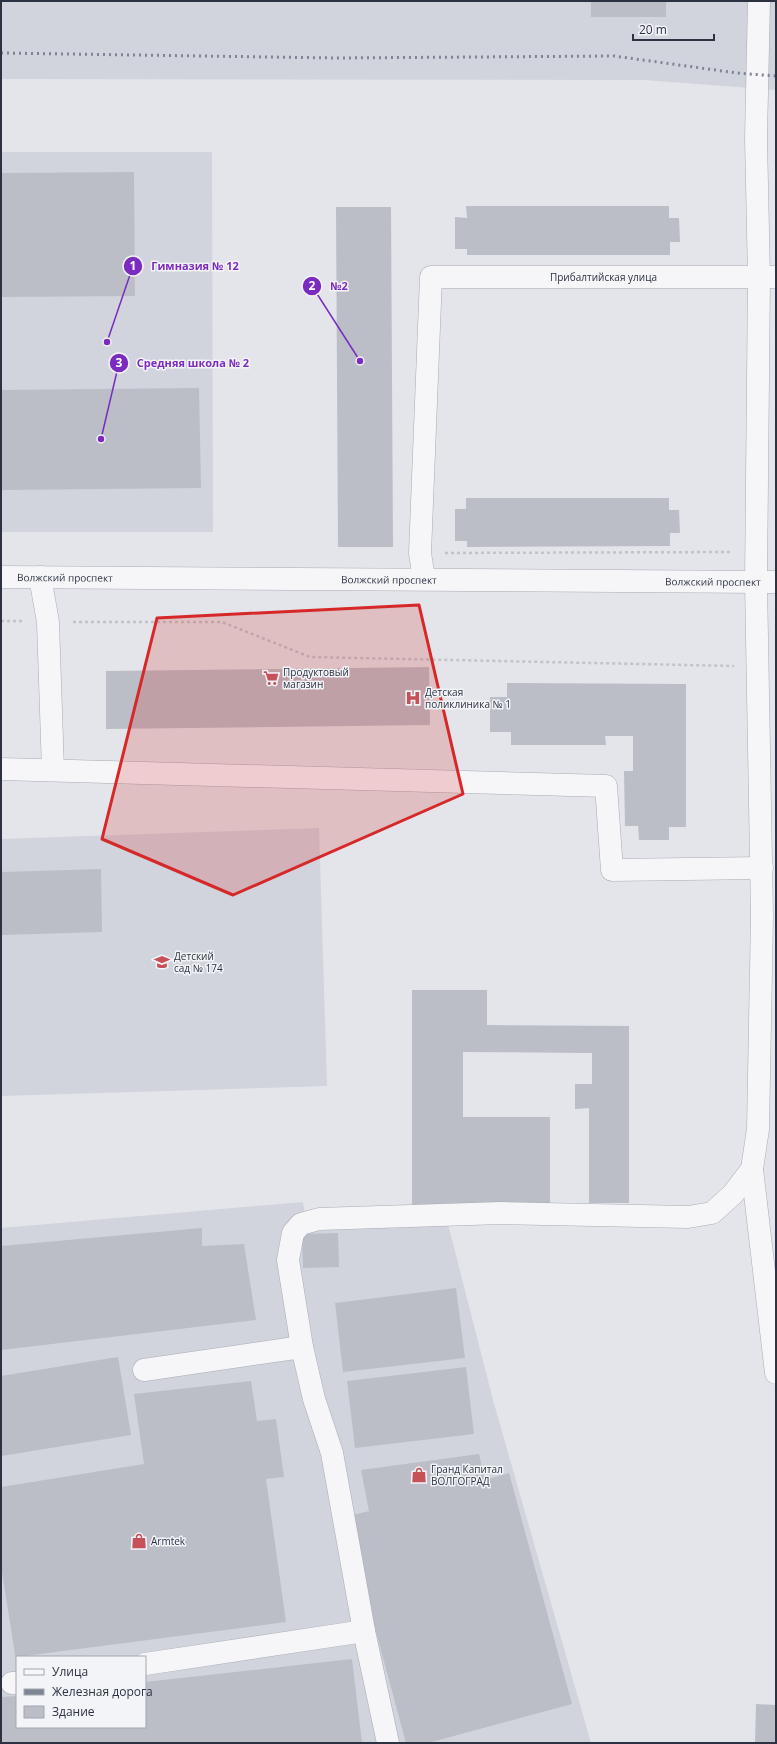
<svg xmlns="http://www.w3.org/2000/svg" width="777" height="1744" viewBox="0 0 777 1744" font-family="'Open Sans',sans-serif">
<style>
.built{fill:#d1d4dc;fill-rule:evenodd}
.building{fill:#bbbec7}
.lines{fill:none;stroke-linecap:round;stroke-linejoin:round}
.minor-casing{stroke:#a8acb4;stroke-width:23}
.path{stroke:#c1c3c9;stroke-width:2.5;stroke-dasharray:3 3;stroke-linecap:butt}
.minor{stroke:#f6f6f9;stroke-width:22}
.rail{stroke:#7d8493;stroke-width:3;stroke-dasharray:2 4;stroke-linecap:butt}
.marked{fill:#d62828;fill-opacity:0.2;stroke:#d62828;stroke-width:3;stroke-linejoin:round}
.labels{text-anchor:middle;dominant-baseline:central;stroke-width:3;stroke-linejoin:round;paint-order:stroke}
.street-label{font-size:10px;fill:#2c3241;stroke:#f3f4f8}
.poi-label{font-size:10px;fill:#2c3241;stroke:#f3f4f8;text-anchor:start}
.leader{fill:none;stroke:#7b2cbf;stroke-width:1.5}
.callout-dot{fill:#7b2cbf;stroke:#f3f4f8;stroke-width:1.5}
.mark-label{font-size:12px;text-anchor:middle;font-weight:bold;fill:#fff}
.callout-label{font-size:11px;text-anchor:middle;font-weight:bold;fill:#7b2cbf;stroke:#f3f4f8;stroke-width:3;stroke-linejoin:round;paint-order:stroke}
</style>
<rect width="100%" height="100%" fill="#e3e5ea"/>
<path class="built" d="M1,1H776V90L644,80L1,79Z
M1,152H212L213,532H1Z
M319,828L327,1086L1,1096V839Z
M303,1202L308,1231L448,1224L493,1400L591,1743H1V1228ZM17,1657H145V1727H17Z"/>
<path class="building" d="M591,1H666V17H591Z
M134,172L135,296L1,297V173Z
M466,206H669V218H679L680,242H670V255H467V249H455V217L467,218Z
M336,207H391L393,547H338Z
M199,388L201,488L1,490V390Z
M466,498H669V510H679L680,533H670V546L467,547V541H455V509H466Z
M429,667L430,725L106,729V671Z
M507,683L686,684V827H669V840H639L638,826H625L624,771H633V736H605L606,745H511V732H490V697H507Z
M101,869L102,932L1,935V872Z
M412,990H487V1025L629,1026V1203H589V1108L575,1109V1084H592V1053L463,1052V1117H550V1211H412Z
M202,1228V1246L244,1244L256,1320L1,1350V1246Z
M338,1233L339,1267L303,1268L302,1234Z
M456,1288L465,1358L343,1372L335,1303Z
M118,1357L131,1435L1,1456V1376Z
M466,1367L474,1434L355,1448L347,1381Z
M251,1381L257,1421L276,1419L284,1477L266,1479L286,1622L17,1657L16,1660L1,1566V1487L144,1464L134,1394Z
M479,1454L485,1480L509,1473L572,1704L428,1743H406L345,1517L369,1511L361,1470Z
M352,1659L362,1743H1V1697L17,1696V1727H145V1682Z
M756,1704L776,1705V1743H755Z"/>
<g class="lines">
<defs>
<g id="minor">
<path id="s1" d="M1,577L776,582"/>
<path d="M40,577L48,622L53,770"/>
<path id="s2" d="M424,579L420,553L431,277H776"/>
<path d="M1,769L606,786L612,870L762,868"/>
<path d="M752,1169L776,1373"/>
<path d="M144,1370L302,1347"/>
<path d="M145,1664L364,1631"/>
<path d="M12,1683H17"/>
<path d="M388,1743L364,1631L332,1453L314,1399L302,1347L288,1260L293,1233L301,1224L319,1219L501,1213L688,1217L712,1213L733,1194L752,1169L758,1129L762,916L756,582L759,277L756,138L759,1"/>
</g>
</defs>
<use href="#minor" class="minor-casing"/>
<path class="path" d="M445,553L732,552
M1,621H22
M73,622H222L310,657L734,666"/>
<use href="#minor" class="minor"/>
<path class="rail" d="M1,53L336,58L614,56L737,73L776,76"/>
</g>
<path class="marked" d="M419,605L463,794L233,895L102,839L157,618Z"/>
<defs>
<symbol id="supermarket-bare" viewBox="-9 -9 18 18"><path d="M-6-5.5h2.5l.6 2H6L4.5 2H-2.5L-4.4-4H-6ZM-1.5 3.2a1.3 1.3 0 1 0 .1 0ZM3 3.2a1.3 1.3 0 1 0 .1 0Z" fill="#c65159" stroke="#f3f4f8" stroke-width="2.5" paint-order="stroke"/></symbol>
<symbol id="hospital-bare" viewBox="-9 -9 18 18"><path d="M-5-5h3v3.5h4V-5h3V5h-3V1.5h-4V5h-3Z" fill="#c65159" stroke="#f3f4f8" stroke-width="2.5" paint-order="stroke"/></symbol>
<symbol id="school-bare" viewBox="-9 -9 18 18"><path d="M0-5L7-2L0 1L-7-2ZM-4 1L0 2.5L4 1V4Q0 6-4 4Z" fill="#c65159" stroke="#f3f4f8" stroke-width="2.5" paint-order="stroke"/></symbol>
<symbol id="shop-bare" viewBox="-9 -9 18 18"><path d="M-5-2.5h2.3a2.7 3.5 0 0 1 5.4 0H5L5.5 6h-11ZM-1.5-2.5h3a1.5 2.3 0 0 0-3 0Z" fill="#c65159" stroke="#f3f4f8" stroke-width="2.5" paint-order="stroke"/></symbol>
</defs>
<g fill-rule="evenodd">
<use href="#supermarket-bare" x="260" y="667" width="22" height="22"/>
<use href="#hospital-bare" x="402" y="687" width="22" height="22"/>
<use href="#school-bare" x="151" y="951" width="22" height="22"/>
<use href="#shop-bare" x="408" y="1464" width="22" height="22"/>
<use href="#shop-bare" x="128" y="1530" width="22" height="22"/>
</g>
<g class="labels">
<g class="street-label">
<text stroke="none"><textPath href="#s2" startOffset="475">Прибалтийская улица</textPath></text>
<text stroke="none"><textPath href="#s1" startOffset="64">Волжский проспект</textPath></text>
<text stroke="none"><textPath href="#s1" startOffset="388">Волжский проспект</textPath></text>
<text stroke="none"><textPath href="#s1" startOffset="712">Волжский проспект</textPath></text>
</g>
<g class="poi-label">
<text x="283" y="672">Продуктовый<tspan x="283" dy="12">магазин</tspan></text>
<text x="425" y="692">Детская<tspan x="425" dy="12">поликлиника № 1</tspan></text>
<text x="174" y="956">Детский<tspan x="174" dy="12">сад № 174</tspan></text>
<text x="431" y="1469">Гранд Капитал<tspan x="431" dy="12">ВОЛГОГРАД</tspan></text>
<text x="151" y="1541">Armtek</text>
</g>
</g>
<path class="leader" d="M107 342L133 266M360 361L312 286M101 439L119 363"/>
<g class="callout-dot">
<circle cx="107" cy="342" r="4"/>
<circle cx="360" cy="361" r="4"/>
<circle cx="101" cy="439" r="4"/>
<circle cx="133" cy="266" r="10"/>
<circle cx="312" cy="286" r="10"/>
<circle cx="119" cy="363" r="10"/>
</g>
<g class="mark-label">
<text x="133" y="270">1</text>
<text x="312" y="290">2</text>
<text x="119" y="367">3</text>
</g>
<g class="callout-label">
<text x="195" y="270">Гимназия № 12</text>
<text x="339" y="290">№2</text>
<text x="193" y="367">Средняя школа № 2</text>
</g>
<rect width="777" height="1744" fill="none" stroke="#2c3241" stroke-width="4"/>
<rect x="16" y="1656" width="130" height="72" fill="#f3f4f8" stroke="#a3a6af"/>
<rect x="24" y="1669" width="20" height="6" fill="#f6f6f9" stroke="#a3a6af"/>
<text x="52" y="1676" font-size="12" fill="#2c3241">Улица</text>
<rect x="24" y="1689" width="20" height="6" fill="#7d8493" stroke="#a3a6af"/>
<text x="52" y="1696" font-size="12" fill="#2c3241">Железная дорога</text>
<rect x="24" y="1706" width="20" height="12" fill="#bbbec7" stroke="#a3a6af"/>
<text x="52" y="1716" font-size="12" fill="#2c3241">Здание</text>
<path d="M633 34v6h81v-6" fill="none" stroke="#2c3241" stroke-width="2"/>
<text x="639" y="34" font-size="12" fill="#2c3241" stroke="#f3f4f8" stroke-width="3" paint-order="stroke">20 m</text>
</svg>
